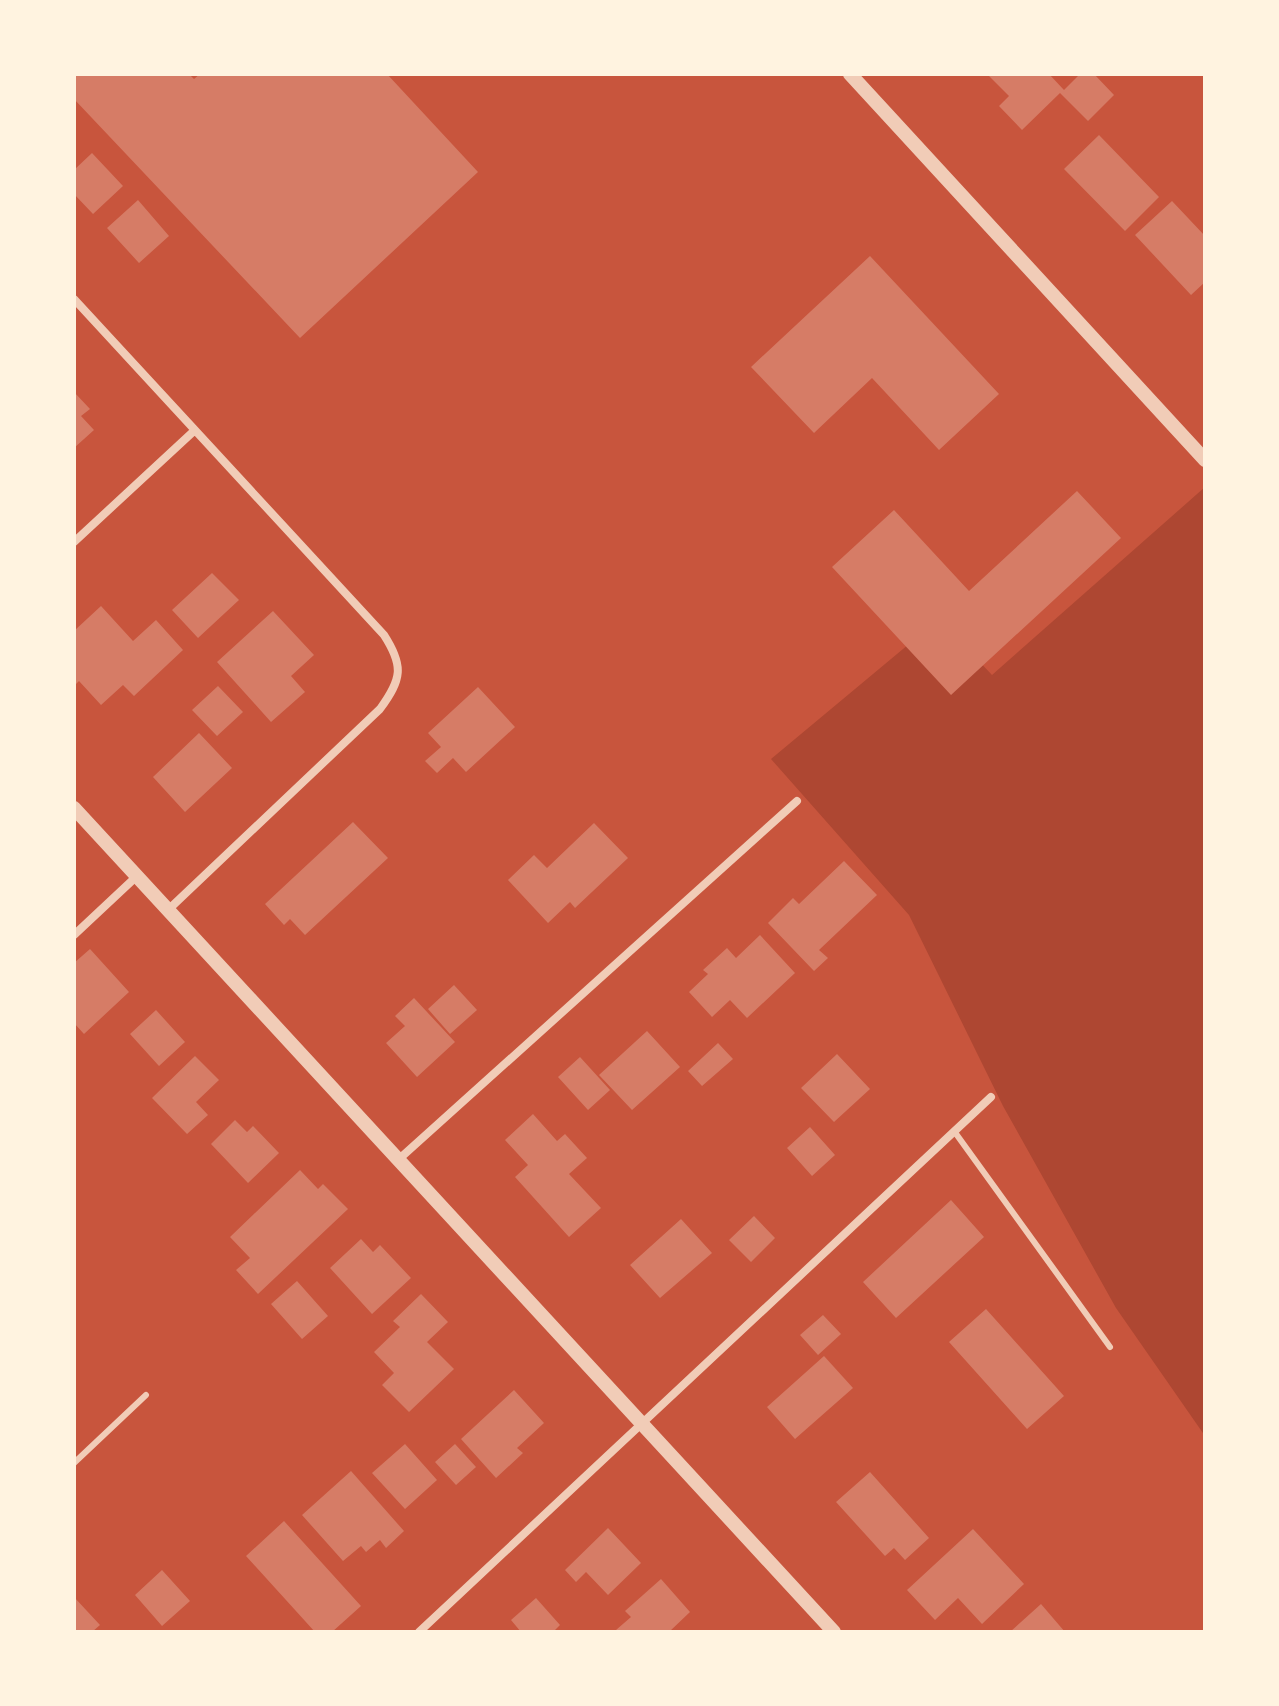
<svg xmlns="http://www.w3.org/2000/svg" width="1279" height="1706" viewBox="0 0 1279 1706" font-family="'Source Serif 4',serif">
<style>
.green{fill:#ae4732}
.building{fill:#d67c66}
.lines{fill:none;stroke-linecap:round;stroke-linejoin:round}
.service{stroke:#f1ccb7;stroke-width:6}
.minor{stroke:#f1ccb7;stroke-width:8}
.tertiary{stroke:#f1ccb7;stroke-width:14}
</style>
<rect width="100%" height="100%" fill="#c8553d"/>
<path class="green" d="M1205,487V1436L1116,1308L1003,1106L909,915L771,759L939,619L992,675Z"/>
<path class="building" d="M74,74H189L194,79L200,74H387L478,172L300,338L74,99Z
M987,74H1049L1064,90L1080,74H1094L1114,95L1088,121L1060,93L1022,130L999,106L1009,96Z
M1099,135L1159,197L1125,231L1064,169Z
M92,153L123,186L93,214L74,194V170Z
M138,200L169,236L139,263L107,228Z
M1172,201L1205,236V282L1191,295L1135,235Z
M870,256L999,394L939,450L872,378L814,433L751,367Z
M74,392L90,409L81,416L94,430L74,448Z
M1077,491L1121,538L951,695L832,567L894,510L969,591Z
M212,573L239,600L198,638L172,610Z
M101,606L133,641L156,620L183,650L134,696L123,685L101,705L79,681L74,686V631Z
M273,611L314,655L291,676L305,692L271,722L217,662Z
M218,686L243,712L217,736L192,710Z
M478,687L515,727L466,772L453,758L437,773L425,761L441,747L428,733Z
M199,733L232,768L185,812L153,777Z
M353,822L388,858L305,935L290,919L284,925L265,904Z
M594,823L628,858L575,908L570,902L548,923L508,880L534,855L547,868Z
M844,861L877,895L819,950L828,958L814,971L768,923L793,898L799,904Z
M760,935L795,973L747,1018L730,1000L712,1017L689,992L708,974L703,970L727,948L736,958Z
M90,949L129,992L84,1034L74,1023V963Z
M454,985L477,1010L450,1034L428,1009Z
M414,998L455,1042L417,1077L386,1043L405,1026L395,1016Z
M156,1010L185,1042L159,1066L130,1034Z
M647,1031L680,1067L632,1110L599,1075Z
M718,1043L733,1059L702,1086L688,1071Z
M837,1054L870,1089L834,1122L801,1088Z
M195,1056L219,1080L196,1102L208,1115L187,1134L152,1098Z
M580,1057L610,1090L588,1110L558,1077Z
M533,1114L557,1141L565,1134L587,1158L569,1174L601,1208L569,1237L515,1177L528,1165L505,1140Z
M235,1120L247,1132L253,1126L279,1153L248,1183L211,1144Z
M810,1127L835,1155L812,1176L787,1148Z
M300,1170L318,1189L323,1184L348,1209L258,1294L236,1270L250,1258L230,1237Z
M951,1200L984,1237L896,1318L863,1282Z
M754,1216L775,1238L751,1262L729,1240Z
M681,1219L712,1253L660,1298L630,1265Z
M361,1239L373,1252L380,1245L411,1278L372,1314L330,1268Z
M297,1281L328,1316L302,1339L271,1304Z
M421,1294L448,1322L427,1342L454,1369L409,1412L382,1385L394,1373L374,1352L400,1327L393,1321Z
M986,1309L1064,1396L1027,1429L949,1342Z
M823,1315L841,1334L818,1355L800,1335Z
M824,1356L853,1388L795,1439L767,1407Z
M514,1390L544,1423L517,1448L523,1453L496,1478L461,1439Z
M405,1444L437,1480L405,1509L372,1473Z
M455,1444L476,1467L456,1485L435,1462Z
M351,1471L404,1531L386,1548L380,1540L366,1552L361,1546L343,1561L302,1515Z
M870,1472L929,1538L905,1560L894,1548L885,1556L836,1502Z
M284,1521L361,1606L332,1632H315L246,1556Z
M608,1528L641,1563L608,1595L586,1572L576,1582L565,1570Z
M973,1529L1024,1584L982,1624L958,1598L935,1620L907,1590Z
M162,1570L190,1601L162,1626L135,1595Z
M661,1579L690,1612L669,1632H618L616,1630L631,1617L625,1611Z
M74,1597L100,1625L92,1632H74Z
M536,1598L560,1625L553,1632H521L511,1620Z
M1041,1604L1065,1632H1010Z"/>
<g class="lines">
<path class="service" d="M954,1131L1110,1347
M74,1463L146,1395"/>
<path class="minor" d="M74,299L384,635C404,666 402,679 380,709L168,910
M74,542L195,430
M74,935L137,876
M398,1160L797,801
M419,1632L991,1097"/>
<path class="tertiary" d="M850,74L1205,460
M74,808L834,1632"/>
</g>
<rect width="1279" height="1706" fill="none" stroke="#fff3e0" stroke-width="152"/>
</svg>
